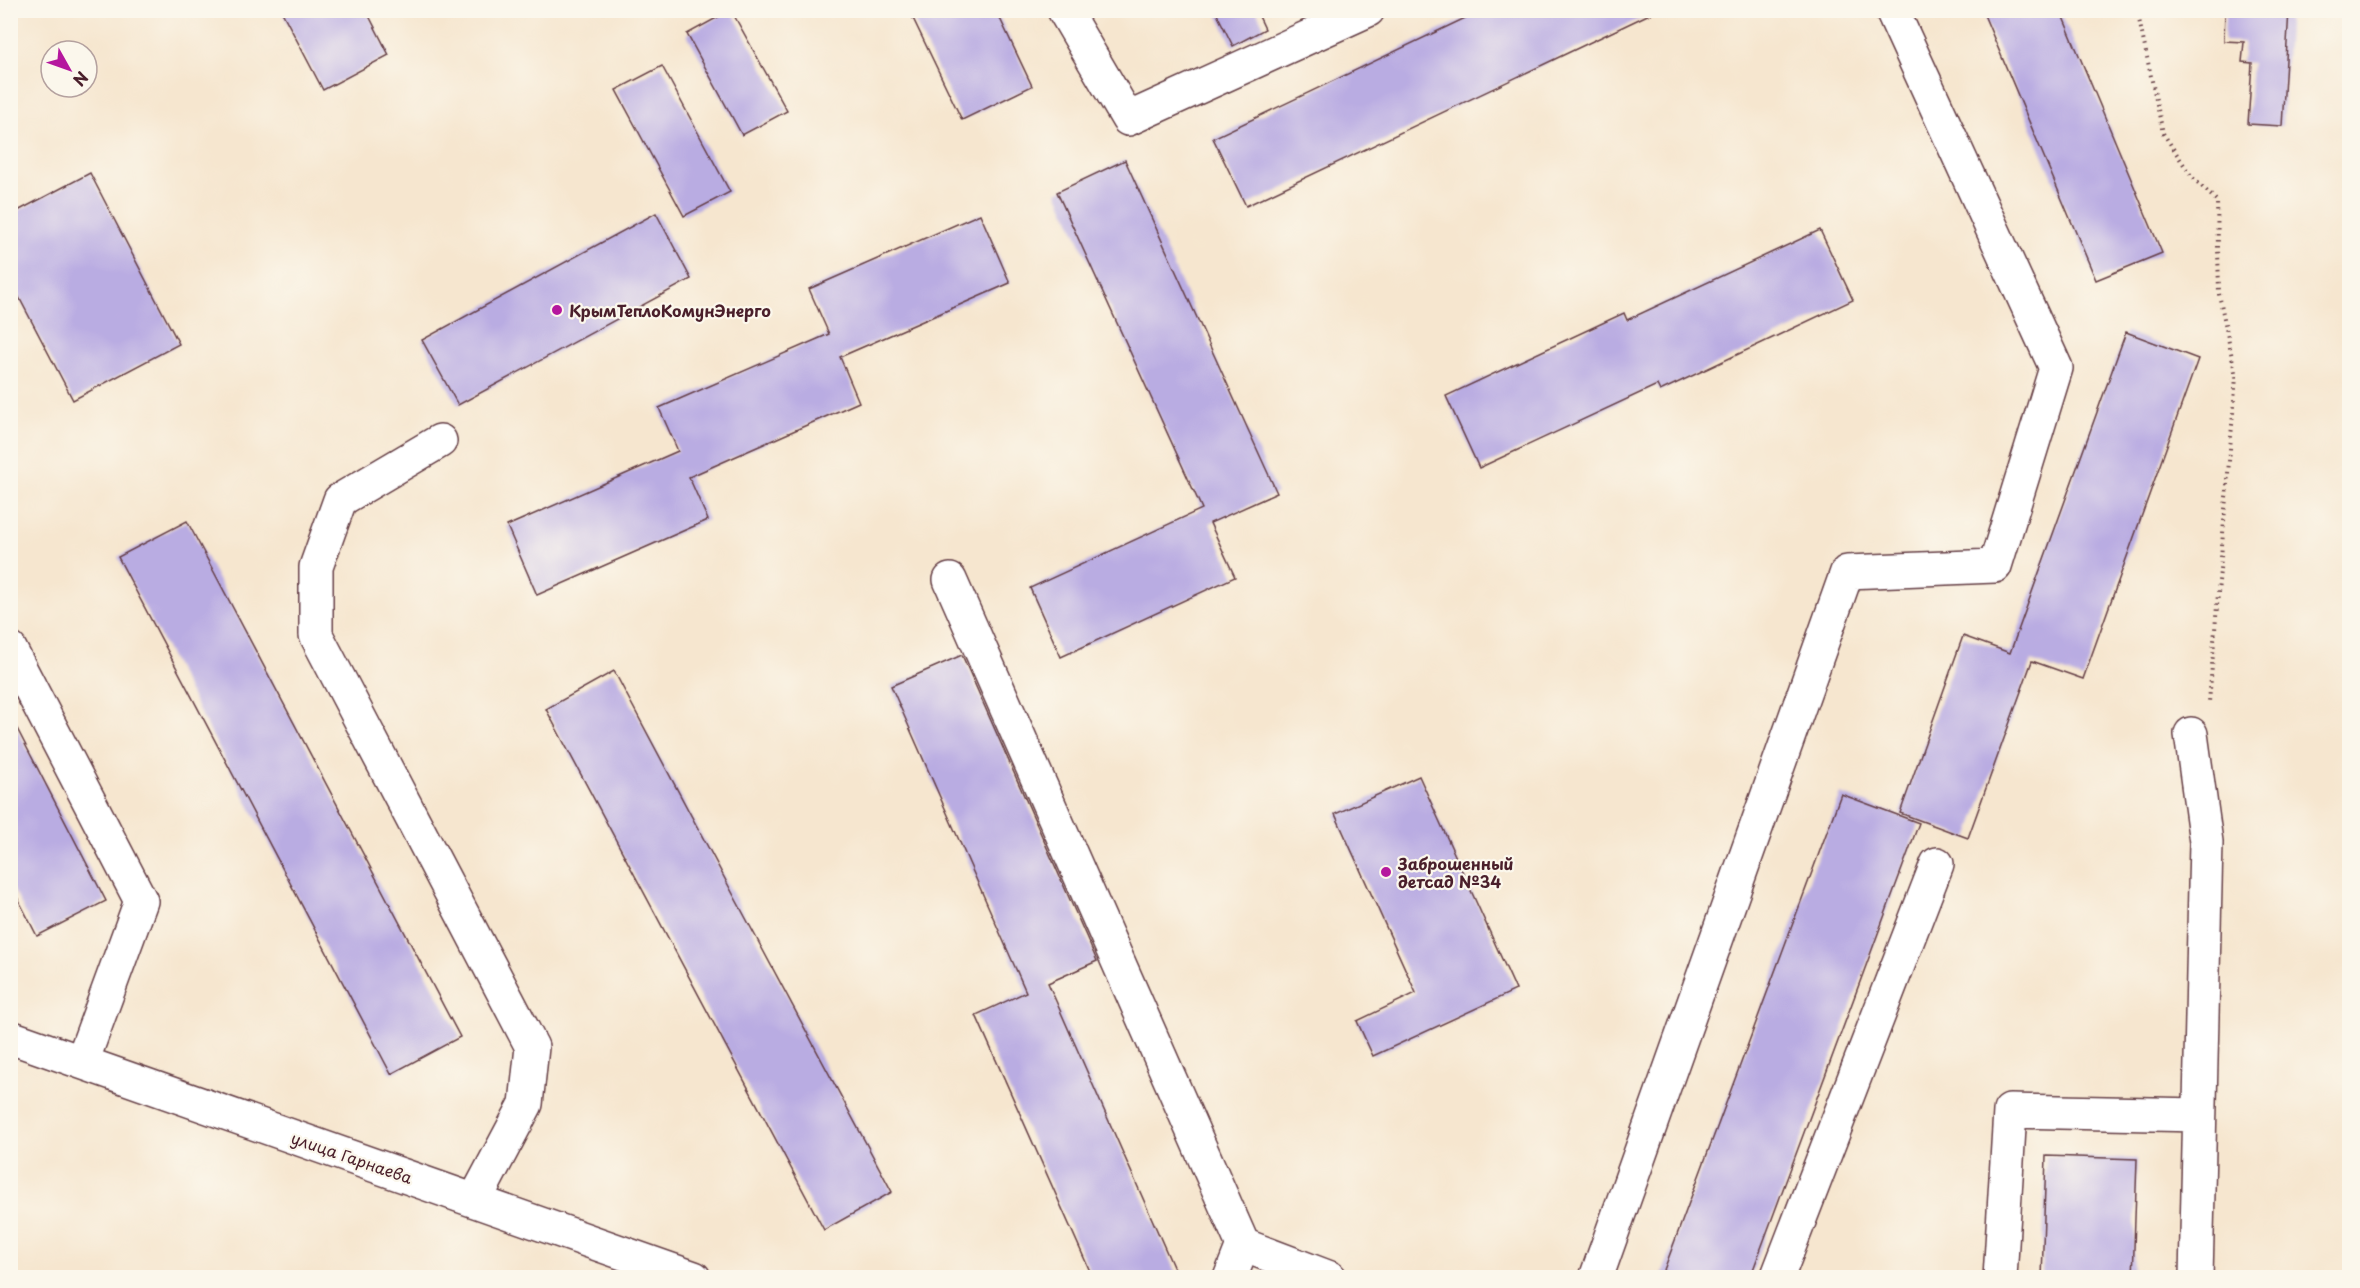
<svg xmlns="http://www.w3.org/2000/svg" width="2360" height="1288" viewBox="0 0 2360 1288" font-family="'Playpen Sans',sans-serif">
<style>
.building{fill:#b9ace2}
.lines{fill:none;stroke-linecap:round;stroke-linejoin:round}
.minor-casing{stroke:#643d44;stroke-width:36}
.path{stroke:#643d44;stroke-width:4;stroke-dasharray:1.5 4.5;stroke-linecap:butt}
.minor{stroke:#fff;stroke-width:33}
.poi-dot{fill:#b5179e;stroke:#fbf7ec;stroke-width:2}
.labels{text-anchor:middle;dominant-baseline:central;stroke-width:4.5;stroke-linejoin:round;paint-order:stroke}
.poi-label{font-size:16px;font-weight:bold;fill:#4a1f2b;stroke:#fbf7ec;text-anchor:start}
.street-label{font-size:16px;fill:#4a1f2b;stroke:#fbf7ec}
</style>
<rect width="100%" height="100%" fill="#fbf7ec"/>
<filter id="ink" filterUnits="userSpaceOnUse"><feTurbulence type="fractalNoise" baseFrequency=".0167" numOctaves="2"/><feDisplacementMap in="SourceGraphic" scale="12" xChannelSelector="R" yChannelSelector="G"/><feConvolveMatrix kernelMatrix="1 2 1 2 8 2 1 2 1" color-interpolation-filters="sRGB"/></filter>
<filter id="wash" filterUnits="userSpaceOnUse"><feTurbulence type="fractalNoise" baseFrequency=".008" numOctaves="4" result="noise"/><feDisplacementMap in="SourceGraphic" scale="24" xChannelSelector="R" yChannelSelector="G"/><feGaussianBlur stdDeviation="1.35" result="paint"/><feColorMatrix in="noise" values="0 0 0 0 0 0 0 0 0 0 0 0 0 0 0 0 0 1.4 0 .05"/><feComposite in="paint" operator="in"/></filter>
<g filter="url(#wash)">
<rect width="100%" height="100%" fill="#f6e6cf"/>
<g id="blocks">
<path class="building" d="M281,10H366L389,55L323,90Z
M731,10L787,111L742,135L687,34Z
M909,10H996L1032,86L962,120Z
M1215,10H1256L1265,29L1233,46Z
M1482,10H1658L1246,206L1213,138Z
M1982,10H2060L2162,253L2096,280Z
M2225,10H2289L2282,126L2248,124L2252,63L2242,62L2244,42L2224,41Z
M662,66L730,192L684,216L616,90Z
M1125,160L1277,493L1210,523L1235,577L1061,657L1030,588L1202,509L1057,192Z
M90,173L179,344L73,400L10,280V215Z
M656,213L691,279L458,405L422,340Z
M980,214L1010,283L840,357L859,402L689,477L708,520L537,595L507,526L678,451L659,408L829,334L809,289Z
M1820,230L1853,300L1660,391L1657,385L1479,468L1446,396L1624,313L1627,320Z
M2126,332L2198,359L2083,679L2032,661L1968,838L1900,813L1963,636L2010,653Z
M187,521L460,1037L391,1074L118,557Z
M962,655L1097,961L1048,983L1178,1278H1093L976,1015L1026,992L891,686Z
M614,671L892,1192L824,1230L546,709Z
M10,715L106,901L37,936L10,883Z
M1419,776L1516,990L1373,1056L1357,1021L1416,993L1335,814Z
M1841,794L1919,823L1750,1278H1661Z
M2046,1156L2137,1159L2133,1278H2042Z"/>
</g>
</g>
<g filter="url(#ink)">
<use href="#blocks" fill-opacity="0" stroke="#643d44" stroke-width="1.5"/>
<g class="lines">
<defs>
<path id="minor" d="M1064,10L1128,119L1368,10
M440,441L340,500L316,567V635L532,1047L526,1104L475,1200
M950,580L1243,1245
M10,649L141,901L82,1062
M2191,734L2206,842L2196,1278
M10,1037L694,1278
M1230,1278L1243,1245L1330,1278
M1596,1278L1847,572L1995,566L2056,368L1892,10
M1777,1278L1937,864
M2000,1278L2010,1111L2199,1115"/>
</defs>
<use href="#minor" class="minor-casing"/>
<path class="path" d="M2137,10L2163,133L2192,177L2217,201L2219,294L2236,377L2209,702"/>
<use href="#minor" class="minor"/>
</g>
</g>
<g class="poi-dot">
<circle cx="557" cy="310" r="6"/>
<circle cx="1386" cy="872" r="6"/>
</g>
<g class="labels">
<g class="poi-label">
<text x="569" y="310">КрымТеплоКомунЭнерго</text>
<text x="1398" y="863">Заброшенный<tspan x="1398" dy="18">детсад №34</tspan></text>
</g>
<g class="street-label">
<text transform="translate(352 1157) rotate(19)">улица Гарнаева</text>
</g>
</g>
<rect width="2360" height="1288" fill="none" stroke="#fbf7ec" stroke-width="36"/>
<g transform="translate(69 69) rotate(130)"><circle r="28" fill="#fbf7ec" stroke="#b4a19f" stroke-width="1.5"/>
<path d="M0-4.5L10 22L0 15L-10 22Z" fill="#b5179e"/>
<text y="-9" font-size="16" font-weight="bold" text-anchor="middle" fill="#4a1f2b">N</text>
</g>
</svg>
